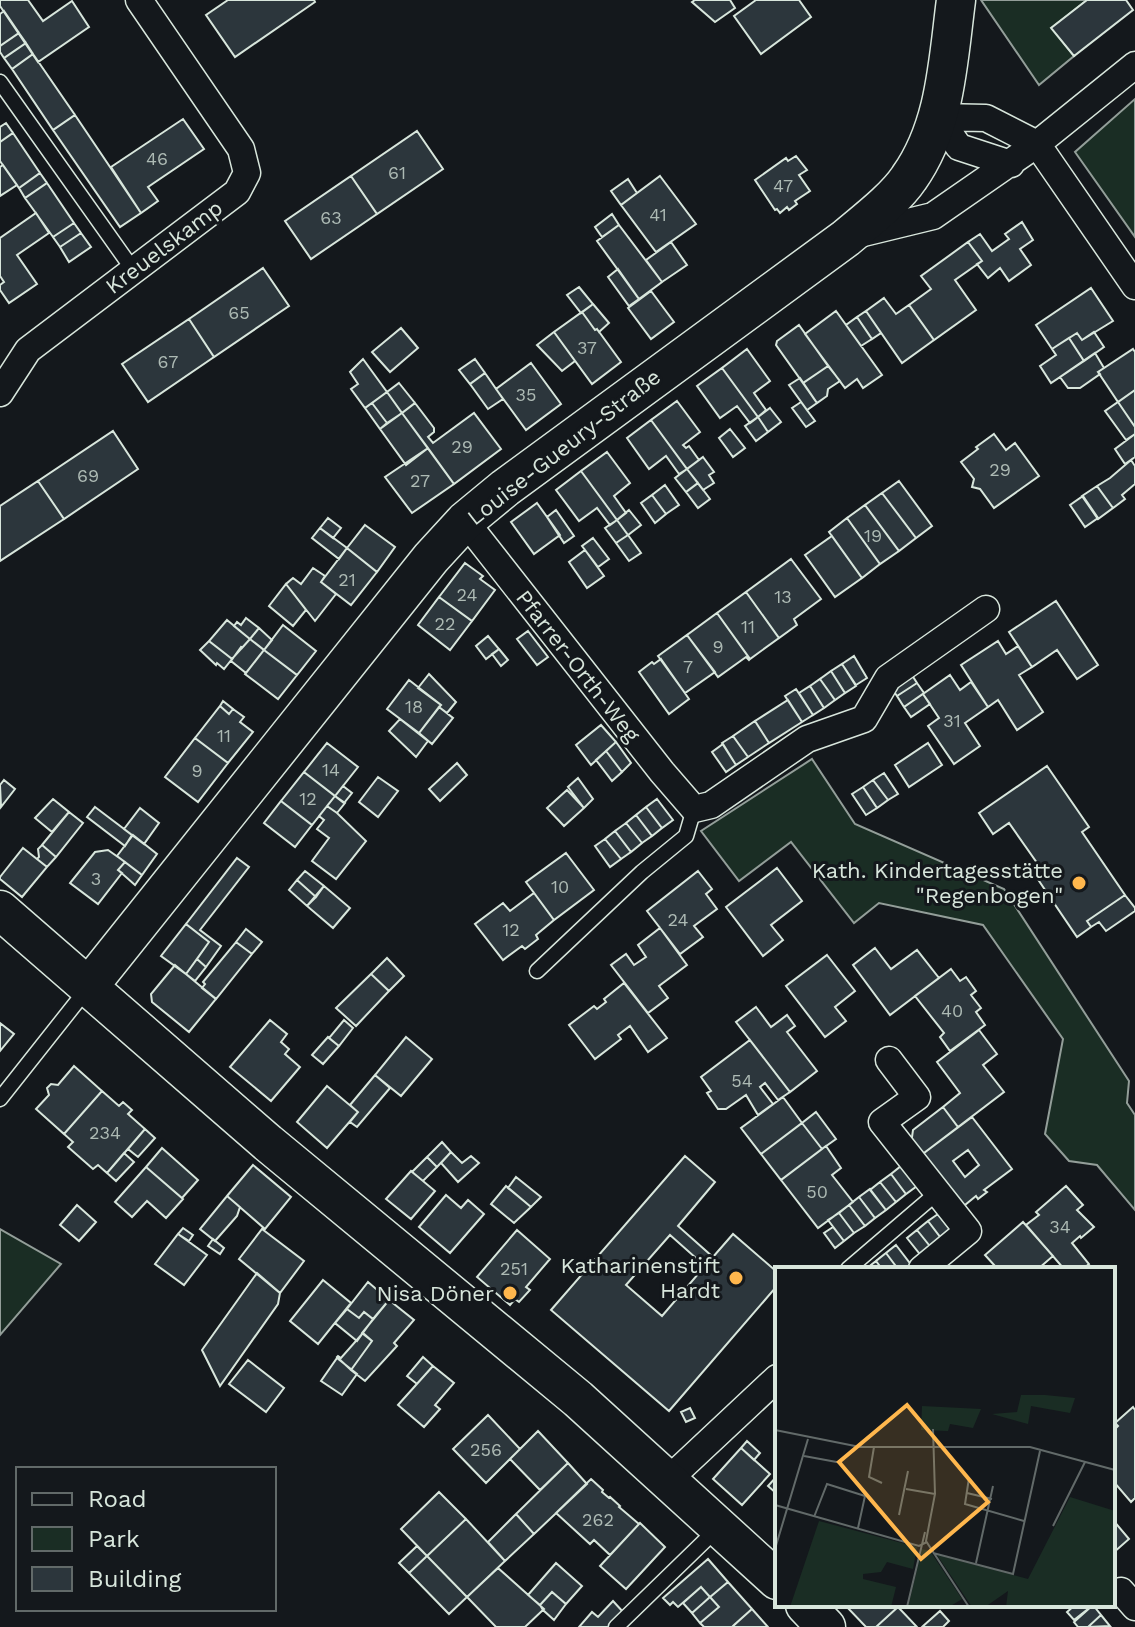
<svg xmlns="http://www.w3.org/2000/svg" width="1135" height="1627" viewBox="0 0 1135 1627" font-family="'Work Sans',sans-serif">
<style>
.green{fill:#1a2d24;stroke:#939e99;stroke-width:2}
.building{fill:#2c363c;stroke:#d8e6dc;stroke-width:2;fill-rule:evenodd}
.lines{fill:none;stroke-linecap:round;stroke-linejoin:round}
.lane-casing{stroke:#d8e6dc;stroke-width:17}
.street-casing{stroke:#d8e6dc;stroke-width:29}
.secondary-casing{stroke:#d8e6dc;stroke-width:41}
.lane{stroke:#14181c;stroke-width:14}
.street{stroke:#14181c;stroke-width:26}
.secondary{stroke:#14181c;stroke-width:38}
.poi-dot{fill:#ffb74d;stroke:#14181c;stroke-width:3}
.labels{text-anchor:middle;dominant-baseline:central;stroke-width:6;stroke-linejoin:round;paint-order:stroke}
.number-label{font-size:18px;fill:#adbab4}
.street-label{font-size:22px;fill:#d8e6dc;stroke:#14181c}
.poi-label{font-size:22px;fill:#d8e6dc;stroke:#14181c;text-anchor:end}
.inset-road{fill:none;stroke:#626a69;stroke-width:2}
.view{fill:#ffb74d;fill-opacity:0.15;stroke:#ffb74d;stroke-width:4}
.inset-edge{fill:none;stroke:#d8e6dc;stroke-width:4}
</style>
<rect width="100%" height="100%" fill="#14181c"/>
<path class="green" d="M981,0H1087L1052,28L1074,56L1039,85Z
M1135,99V237L1075,152Z
M812,759L855,824L1004,889L1129,1081L1127,1103L1135,1115V1210L1097,1165L1069,1161L1045,1134L1063,1039L983,925L879,903L854,923L791,842L739,881L701,831Z
M0,1229L61,1264L0,1335Z"/>
<path class="building" d="M0,0H28L43,21L72,1L89,27L38,62L0,6Z
M228,0H314L315,2L235,57L206,15Z
M695,0H730L735,8L715,22L692,2Z
M756,0H799L811,17L761,54L734,16Z
M1087,0H1126L1133,10L1074,56L1051,28Z
M4,11L19,33L0,46V14Z
M19,33L26,43L4,58L0,52V46Z
M26,43L33,54L12,69L4,58Z
M33,54L75,115L53,130L12,69Z
M75,115L141,213L120,227L53,130Z
M183,119L204,149L148,187L158,201L141,213L111,167Z
M6,123L13,133L0,142V127Z
M417,131L443,169L377,214L351,176Z
M13,133L40,173L19,188L0,161V142Z
M796,156L807,170L799,175L810,191L795,201L797,204L789,210L787,207L780,213L777,209L775,210L755,180L786,158L788,161Z
M3,165L17,185L0,196V167Z
M40,173L47,183L25,198L19,188Z
M351,176L377,214L311,259L285,221Z
M660,176L696,224L656,252L621,205Z
M628,179L637,193L621,205L611,191Z
M47,183L74,223L53,237L25,198Z
M36,213L49,233L17,255L37,284L9,303L0,290V285L4,282L0,276V238Z
M612,214L619,225L602,237L595,227Z
M1022,222L1033,240L1020,249L1031,265L1009,281L1000,268L988,278L977,264L982,261L968,242L980,234L992,251L1009,239L1005,234Z
M74,223L81,233L60,247L53,237Z
M619,225L662,282L639,299L597,241Z
M81,233L91,247L69,262L60,247Z
M671,242L687,265L662,282L646,260Z
M968,242L982,261L955,280L976,310L934,340L909,305L931,289L921,276Z
M263,268L289,306L214,357L189,319Z
M618,269L639,299L629,306L608,277Z
M579,287L593,304L581,313L567,295Z
M1091,288L1113,321L1082,340L1077,333L1052,349L1036,325Z
M651,291L674,322L651,339L628,308Z
M884,298L896,314L909,305L934,340L902,363L866,311Z
M593,304L609,323L599,332L597,329L595,330L582,312Z
M836,311L882,375L863,388L857,379L845,388L805,334Z
M866,311L881,333L872,339L857,317Z
M582,312L595,330L597,329L621,362L592,384L554,332Z
M857,317L872,339L861,346L846,325Z
M189,319L214,357L148,402L122,364Z
M799,325L828,366L803,383L776,345L777,341Z
M401,328L418,348L390,372L372,352Z
M554,332L575,361L562,371L537,345Z
M1094,332L1104,347L1084,361L1069,338L1077,333L1082,340Z
M1069,338L1084,361L1051,383L1040,366L1056,355L1052,349Z
M747,349L770,381L754,393L766,410L758,417L722,368Z
M1133,349L1135,352V390L1118,402L1098,372Z
M1095,353L1104,368L1098,372L1100,374L1080,388H1068L1060,377Z
M363,359L387,392L365,408L351,389L358,384L350,372Z
M475,359L485,373L470,384L459,370Z
M531,363L561,404L526,430L496,389Z
M828,366L840,381L828,389L827,396L817,403L803,383Z
M722,368L758,417L750,423L737,406L720,418L697,386Z
M485,373L503,399L488,409L470,384Z
M800,378L817,403L807,410L789,385Z
M399,383L415,403L402,413L387,392Z
M1135,390V427L1118,402Z
M387,392L402,413L387,423L372,403Z
M677,401L700,432L683,445L686,448L689,446L699,460L687,469L651,420Z
M801,402L815,421L806,427L792,408Z
M1118,402L1135,427V434L1126,440L1105,411Z
M372,403L387,423L380,429L365,408Z
M415,403L434,428V432L428,437L433,443L474,413L501,449L454,484L402,413Z
M770,408L781,422L768,432L758,417Z
M402,413L428,448L406,465L380,429Z
M758,417L768,432L756,441L745,426Z
M651,420L687,469L679,474L666,456L649,469L627,438Z
M730,429L745,448L733,457L719,438Z
M113,431L138,469L64,519L38,481Z
M994,434L1006,450L1015,443L1039,476L994,508L980,489L972,487L974,479L961,462L978,449L976,447Z
M1135,434V457L1125,464L1115,449Z
M428,448L454,484L412,513L385,477Z
M607,452L630,483L614,496L626,513L617,520L581,471Z
M703,457L714,472L709,475L714,483L703,490L687,469Z
M1131,460L1135,466V484L1122,495L1125,499L1113,508L1097,486L1110,478Z
M687,469L698,483L686,492L675,478Z
M581,471L617,520L610,525L597,508L579,521L556,490Z
M38,481L64,519L0,561V506Z
M899,481L932,526L916,538L882,493Z
M698,483L710,499L698,508L686,492Z
M665,485L679,505L666,514L652,495Z
M1097,486L1113,508L1098,519L1082,496Z
M882,493L916,538L899,551L865,505Z
M652,495L666,514L655,523L641,503Z
M1083,496L1098,518L1085,527L1070,505Z
M537,503L560,535L534,554L511,522Z
M865,505L899,551L880,564L847,518Z
M556,510L574,536L564,543L547,517Z
M629,510L641,525L628,535L617,520Z
M328,518L341,528L333,538L320,528Z
M847,518L880,564L862,578L829,532Z
M617,520L628,535L616,543L605,528Z
M365,525L395,547L377,572L347,548Z
M320,528L347,548L339,559L312,538Z
M628,535L641,553L629,561L616,543Z
M832,536L862,578L835,597L805,555Z
M593,538L609,559L598,567L582,546Z
M347,548L377,572L351,605L321,582Z
M585,550L604,576L587,588L569,562Z
M791,559L821,599L794,619L797,625L779,638L746,592Z
M465,563L483,576L480,579L495,590L472,621L439,597Z
M313,568L325,576L321,582L336,594L315,621L286,584L293,578L301,584Z
M286,584L306,610L293,626L269,606Z
M746,592L779,638L750,659L717,613Z
M439,597L472,621L450,650L418,625Z
M1056,601L1098,665L1077,679L1057,650L1032,667L1009,632Z
M717,613L750,659L749,660L746,657L718,677L687,635Z
M246,618L259,628L250,639L234,626L237,622L241,625Z
M227,620L250,639L232,659L209,641Z
M283,625L316,651L297,675L264,650Z
M259,628L272,640L264,650L250,639Z
M528,631L548,657L537,665L517,639Z
M687,635L715,672L685,693L658,656Z
M488,636L499,649L486,659L476,646Z
M250,639L264,650L246,673L231,661L241,647L242,648Z
M209,641L232,659L224,669L217,663L216,665L200,650Z
M998,641L1006,654L1018,646L1032,667L1019,675L1043,712L1017,730L998,700L988,707L961,665Z
M499,649L508,660L501,666L492,654Z
M264,650L297,675L278,699L245,674Z
M854,656L867,678L856,685L842,664Z
M661,659L689,699L669,714L639,672L652,662L654,664Z
M842,664L856,686L845,693L831,671Z
M831,671L845,693L835,700L820,679Z
M910,672L917,683L897,696L890,686Z
M429,674L456,702L447,713L439,707L441,705L418,688Z
M950,675L960,690L971,682L988,707L965,723L980,746L954,764L928,726L939,718L923,694Z
M820,679L835,700L824,708L810,686Z
M409,680L441,705L419,733L387,709Z
M917,683L924,693L904,707L897,696Z
M810,686L824,708L813,715L799,693Z
M796,689L813,715L802,722L785,696Z
M923,694L930,704L911,717L904,707Z
M788,700L802,722L769,743L755,721Z
M223,701L233,709L229,714L220,706Z
M220,706L229,714L233,709L244,717L240,722L253,732L228,763L195,738Z
M439,707L453,718L432,744L419,733Z
M400,719L428,741L416,757L389,731Z
M755,721L769,743L748,757L733,736Z
M601,725L616,742L591,765L576,745Z
M733,736L748,757L736,765L722,743Z
M195,738L228,763L198,802L165,777Z
M616,742L631,763L622,772L606,751Z
M327,743L358,767L335,796L304,772Z
M928,743L942,765L909,787L895,765Z
M723,744L736,765L726,772L712,752Z
M606,751L622,772L612,781L596,760Z
M457,763L467,775L440,801L429,789Z
M1047,766L1089,827L1082,832L1125,895L1087,921L1091,927L1077,937L1035,875L1042,870L1009,823L993,834L979,813Z
M304,772L335,796L312,825L281,801Z
M884,773L898,794L888,800L873,780Z
M378,777L398,791L378,817L359,802Z
M578,778L593,799L584,808L568,787Z
M4,780L15,789L1,807L0,785Z
M873,780L888,800L877,808L863,787Z
M343,786L352,793L344,803L335,796Z
M863,787L877,808L866,815L852,794Z
M567,790L584,808L564,826L547,808Z
M335,796L345,803L337,813L327,806Z
M53,799L69,812L52,832L35,818Z
M657,799L673,820L662,828L646,807Z
M281,801L312,825L295,847L264,823Z
M327,806L337,813L366,841L336,879L312,861L329,838L317,829L324,820L319,816Z
M95,807L132,835L125,846L87,817Z
M646,807L662,828L652,836L636,815Z
M140,808L159,823L144,844L124,829Z
M69,812L83,823L56,857L42,845Z
M636,815L652,836L642,843L626,823Z
M626,823L642,843L631,852L615,831Z
M615,831L631,852L621,859L605,839Z
M133,835L157,854L142,875L117,856Z
M605,839L621,859L610,867L595,846Z
M42,845L56,857L47,867L37,859L39,857L38,849Z
M23,848L47,867L22,897L0,879V877Z
M108,850L125,862L118,870L122,873L98,904L70,883L95,852Z
M566,853L594,890L554,920L526,882Z
M237,858L249,867L200,930L221,946L206,967L197,959L209,942L186,924Z
M125,862L142,875L135,885L118,870Z
M777,868L802,901L771,925L783,940L763,956L726,907Z
M305,871L324,886L316,897L297,880Z
M698,871L712,889L706,894L717,909L694,926L703,937L680,954L647,911Z
M297,880L316,897L307,906L289,890Z
M324,886L350,908L333,928L307,906Z
M534,893L554,920L536,935L538,939L525,949L522,946L503,960L475,924L503,903L510,911Z
M1125,895L1135,908V911L1106,931L1099,922L1091,927L1087,921Z
M186,924L209,942L186,974L161,956Z
M660,928L687,965L659,986L668,998L648,1013L611,965L626,954L634,965L646,957L638,945Z
M246,929L262,942L252,954L236,942Z
M236,942L252,954L216,999L202,988L205,984L203,982Z
M875,948L891,969L917,950L939,978L890,1015L853,965Z
M827,955L855,991L835,1007L846,1021L825,1037L786,986Z
M387,958L404,976L389,991L371,974Z
M197,959L206,967L195,981L186,974Z
M175,965L216,999L189,1032L152,1002L151,994Z
M951,969L960,981L966,977L976,991L971,995L981,1008L976,1012L985,1025L950,1051L940,1037L944,1033L915,996Z
M371,974L389,991L356,1026L336,1008Z
M624,983L667,1038L648,1052L630,1026L618,1035L621,1039L595,1059L569,1025L594,1006L597,1009L606,1002L604,999Z
M756,1007L771,1027L787,1015L795,1026L787,1032L817,1071L790,1092L736,1022Z
M270,1020L287,1034L281,1042L289,1049L285,1054L300,1067L271,1101L230,1067Z
M344,1020L353,1028L339,1046L329,1038Z
M0,1023L14,1034L0,1051Z
M979,1030L997,1054L983,1065L1004,1092L958,1127L943,1107L960,1093L937,1062Z
M328,1037L339,1046L323,1064L312,1055Z
M406,1037L432,1059L401,1096L375,1075Z
M750,1040L790,1092L778,1100L765,1083L760,1087L773,1104L758,1115L746,1095L726,1109H718L707,1093L711,1091L701,1077Z
M74,1066L102,1091L64,1134L36,1109L49,1095L47,1088L51,1084L58,1085Z
M375,1075L390,1088L357,1127L350,1122L358,1112L350,1105Z
M327,1086L358,1112L327,1148L297,1122Z
M102,1091L119,1106L123,1102L132,1110L128,1114L145,1129L107,1173L98,1165L93,1169L68,1147L73,1142L64,1134Z
M783,1097L802,1123L761,1154L741,1128Z
M943,1107L958,1127L920,1156L911,1144L913,1130Z
M816,1112L836,1139L822,1149L802,1123Z
M972,1117L1012,1169L984,1190L987,1192L978,1199L976,1196L960,1209L920,1156ZM968,1150L979,1165L965,1177L953,1161Z
M802,1123L822,1149L781,1180L761,1154Z
M145,1129L155,1138L138,1157L128,1149Z
M442,1142L451,1152L437,1167L427,1157Z
M826,1146L841,1168L832,1175L853,1202L818,1228L781,1180Z
M162,1148L198,1180L182,1198L146,1167Z
M451,1152L462,1163L471,1156L479,1163L458,1182L441,1163Z
M124,1153L134,1162L116,1181L107,1173Z
M685,1156L715,1182L678,1226L713,1257L733,1234L777,1272V1286L669,1411L551,1310ZM670,1235L705,1266L662,1316L626,1285Z
M427,1157L437,1167L423,1181L412,1172Z
M253,1165L291,1197L265,1229L227,1196Z
M901,1166L917,1186L906,1194L891,1174Z
M146,1167L183,1199L166,1218L147,1201L132,1217L115,1202Z
M411,1171L435,1191L411,1219L386,1199Z
M891,1174L906,1194L896,1202L880,1182Z
M516,1177L541,1197L531,1207L508,1188Z
M880,1182L896,1202L886,1210L870,1190Z
M506,1186L531,1207L514,1223L491,1204Z
M1066,1186L1083,1205L1077,1210L1094,1227L1081,1238L1080,1236L1072,1243L1089,1264L1083,1269H1064L1026,1225L1039,1215L1036,1212Z
M870,1189L886,1210L875,1218L859,1197Z
M446,1195L461,1208L468,1200L484,1214L450,1253L419,1227Z
M227,1196L240,1207L237,1216L215,1241L200,1229Z
M859,1197L875,1218L865,1226L849,1205Z
M77,1205L96,1222L79,1241L60,1225Z
M849,1205L865,1226L854,1233L839,1213Z
M839,1213L854,1233L844,1241L828,1220Z
M938,1214L954,1234L944,1242L928,1221Z
M928,1221L944,1242L933,1250L917,1230Z
M1023,1222L1053,1256L1038,1269H992L995,1266L985,1255Z
M833,1227L844,1241L835,1248L824,1233Z
M183,1228L193,1235L189,1241L178,1234Z
M262,1229L304,1261L280,1293L239,1259Z
M517,1230L550,1259L526,1287L530,1290L519,1302L515,1299L510,1305L477,1277Z
M917,1230L933,1250L923,1258L907,1238Z
M178,1234L207,1255L184,1285L155,1264Z
M213,1239L224,1248L220,1254L208,1246Z
M896,1245L912,1266L909,1269H898L886,1253Z
M886,1253L898,1269H882L876,1261Z
M876,1261L882,1269H866Z
M257,1273L280,1293L278,1304L220,1386L202,1350Z
M323,1280L351,1303L318,1344L290,1321Z
M368,1282L389,1300L373,1319L364,1312L359,1318L347,1309Z
M389,1300L414,1320L394,1343L397,1346L365,1381L351,1370L372,1341L362,1333Z
M347,1309L359,1318L364,1312L373,1319L357,1341L335,1323Z
M363,1333L372,1341L351,1370L337,1357L338,1356L341,1358Z
M423,1357L433,1366L417,1384L407,1376Z
M337,1358L357,1374L342,1395L321,1381Z
M248,1360L284,1388L266,1412L229,1384Z
M433,1366L454,1383L435,1405L440,1409L424,1427L398,1405Z
M1133,1407L1135,1410V1498L1131,1502L1113,1481V1431L1118,1426L1115,1423Z
M690,1408L695,1418L686,1422L681,1412Z
M488,1415L520,1449L486,1483L453,1449Z
M538,1431L568,1463L540,1490L510,1459Z
M747,1441L760,1453L754,1460L741,1448Z
M741,1448L770,1474L742,1505L713,1479Z
M568,1463L587,1484L534,1534L516,1514Z
M777,1476V1494L768,1486Z
M591,1479L603,1490L602,1492L609,1498L610,1497L620,1506L619,1507L639,1524L610,1555L594,1540L590,1544L556,1513Z
M439,1492L466,1519L427,1556L401,1529Z
M516,1514L534,1534L505,1561L488,1542Z
M466,1519L505,1561L467,1597L427,1556Z
M1113,1520L1129,1539L1113,1553Z
M640,1523L665,1547L626,1589L600,1566Z
M417,1546L427,1556L409,1573L399,1563Z
M427,1556L467,1597L449,1614L409,1573Z
M708,1559L728,1582L710,1597L701,1587L678,1607L673,1602L670,1605L663,1598Z
M556,1563L582,1586L566,1604L552,1592L540,1605L528,1595Z
M498,1568L544,1609L525,1627H496L467,1597Z
M728,1582L752,1609L732,1627H704L700,1623L719,1607L710,1597Z
M701,1587L710,1597L692,1613L683,1603Z
M552,1592L566,1604L554,1620L543,1610L540,1605Z
M710,1597L719,1607L700,1623L692,1613Z
M613,1601L624,1613L608,1627H579L592,1612L598,1617Z
M845,1605H896L898,1607L876,1627H866Z
M1075,1605H1093L1074,1620L1067,1612Z
M1093,1605L1101,1615L1088,1627H1078L1074,1622Z
M898,1607L917,1627H876Z
M752,1609L768,1627H732L734,1625Z
M940,1611L949,1621L943,1627H922Z
M1101,1615L1110,1626L1088,1627Z"/>
<g class="lines">
<defs>
<path id="lane" d="M0,82L134,271
M537,971L642,872L686,836L694,809
M0,1099L87,989
M848,1269L938,1192
M616,1627L718,1528"/>
<path id="street" d="M938,117L986,118L1037,144L1135,286
M938,117L959,147L1011,164
M855,235L933,216L1037,144L1135,65
M0,393L28,350L237,192L247,173L241,149L139,0
M465,521L662,772L694,809L711,805L807,739L864,719L888,678L986,609
M889,1060L917,1097L882,1122L968,1231L922,1269
M668,1480L777,1378
M1121,1591L1135,1607"/>
<path id="secondary" d="M0,910L268,1143L578,1399L777,1580
M89,986L431,558L465,521L505,488L846,238C866,221 895,199 909,178C946,126 948,61 956,0
M805,1605L826,1627"/>
</defs>
<use href="#lane" class="lane-casing"/>
<use href="#street" class="street-casing"/>
<use href="#secondary" class="secondary-casing"/>
<use href="#lane" class="lane"/>
<use href="#street" class="street"/>
<use href="#secondary" class="secondary"/>
</g>
<g class="poi-dot">
<circle cx="1079" cy="883" r="8"/>
<circle cx="736" cy="1278" r="8"/>
<circle cx="510" cy="1293" r="8"/>
</g>
<g class="labels">
<g class="number-label">
<text x="157" y="158">46</text>
<text x="397" y="172">61</text>
<text x="783" y="185">47</text>
<text x="658" y="214">41</text>
<text x="331" y="217">63</text>
<text x="239" y="312">65</text>
<text x="587" y="347">37</text>
<text x="168" y="361">67</text>
<text x="526" y="394">35</text>
<text x="462" y="446">29</text>
<text x="1000" y="469">29</text>
<text x="88" y="475">69</text>
<text x="420" y="480">27</text>
<text x="873" y="535">19</text>
<text x="347" y="579">21</text>
<text x="467" y="594">24</text>
<text x="783" y="596">13</text>
<text x="445" y="623">22</text>
<text x="748" y="626">11</text>
<text x="718" y="646">9</text>
<text x="688" y="666">7</text>
<text x="414" y="706">18</text>
<text x="952" y="720">31</text>
<text x="224" y="735">11</text>
<text x="331" y="769">14</text>
<text x="197" y="770">9</text>
<text x="308" y="798">12</text>
<text x="96" y="878">3</text>
<text x="560" y="886">10</text>
<text x="678" y="919">24</text>
<text x="511" y="929">12</text>
<text x="952" y="1010">40</text>
<text x="742" y="1080">54</text>
<text x="105" y="1132">234</text>
<text x="817" y="1191">50</text>
<text x="1060" y="1226">34</text>
<text x="514" y="1268">251</text>
<text x="486" y="1449">256</text>
<text x="598" y="1519">262</text>
</g>
<g class="street-label">
<text transform="translate(164 247) rotate(-37)">Kreuelskamp</text>
<text transform="translate(564 447) rotate(-38)">Louise-Gueury-Straße</text>
<text transform="translate(578 666) rotate(52)">Pfarrer-Orth-Weg</text>
</g>
<g class="poi-label">
<text x="1063" y="870">Kath. Kindertagesstätte<tspan x="1063" dy="25">"Regenbogen"</tspan></text>
<text x="720" y="1265">Katharinenstift<tspan x="720" dy="25">Hardt</tspan></text>
<text x="494" y="1293">Nisa Döner</text>
</g>
</g>
<g transform="translate(775 1267)">
<rect width="340" height="340" fill="#14181c"/>
<path d="M246,128H270L300,131L295,146L256,139L253,157L217,147L242,145ZM147,139L206,142L198,161L175,157L173,164L146,163ZM295,230L340,244V340H231L233,324L210,340H197L162,288L253,312ZM44,254L142,280L138,302L112,295L106,305L88,307V312L121,320L116,340H15ZM147,282L155,284L187,332L174,340H133Z" fill="#1a2d24"/>
<path class="inset-road" d="M158,162L160,227L151,274L194,340M0,163L85,180H255L340,203M99,180L94,210L107,216M29,189L67,196M194,211L190,237L249,254M131,222L160,227M192,226L217,232M0,238L144,279L152,275M124,248L133,204M39,250L52,217L90,229L83,261M278,259L310,195M0,282L33,172M158,286L238,307L265,184M201,296L218,219M132,340L150,265"/>
<path class="view" d="M132,138L213,235L146,292L64,195Z"/>
<rect width="340" height="340" class="inset-edge"/>
</g>
<rect x="16" y="1467" width="260" height="144" fill="#14181c" stroke="#626a69" stroke-width="2"/>
<rect x="32" y="1493" width="40" height="12" fill="#14181c" stroke="#626a69" stroke-width="2"/>
<text x="88" y="1507" font-size="24" fill="#d8e6dc">Road</text>
<rect x="32" y="1527" width="40" height="24" fill="#1a2d24" stroke="#626a69" stroke-width="2"/>
<text x="88" y="1547" font-size="24" fill="#d8e6dc">Park</text>
<rect x="32" y="1567" width="40" height="24" fill="#2c363c" stroke="#626a69" stroke-width="2"/>
<text x="88" y="1587" font-size="24" fill="#d8e6dc">Building</text>
</svg>
